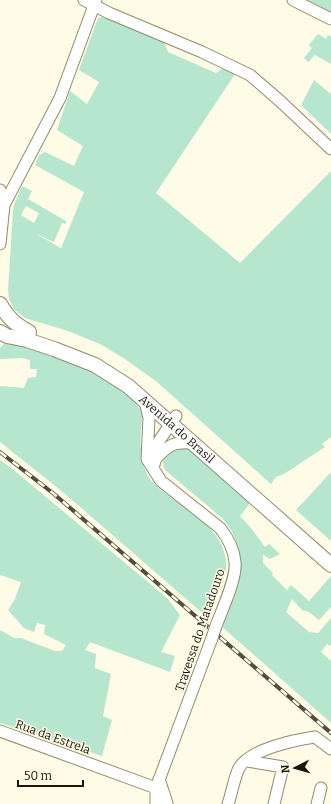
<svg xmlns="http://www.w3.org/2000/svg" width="331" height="804" viewBox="0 0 331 804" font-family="Bitter,serif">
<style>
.green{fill:#b6e6ce;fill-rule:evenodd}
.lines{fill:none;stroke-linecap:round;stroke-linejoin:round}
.minor-casing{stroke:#918b6d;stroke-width:13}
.major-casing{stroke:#918b6d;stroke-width:16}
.minor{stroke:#fff;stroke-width:11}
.major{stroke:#fff;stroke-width:14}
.rail-casing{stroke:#504e40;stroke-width:4}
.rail{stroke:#fefbe7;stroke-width:2.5;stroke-dasharray:8;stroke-linecap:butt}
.minor-bridge-casing{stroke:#918b6d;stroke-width:13;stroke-linecap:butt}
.minor-bridge{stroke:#fff;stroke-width:11}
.labels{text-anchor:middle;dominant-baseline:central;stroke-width:3;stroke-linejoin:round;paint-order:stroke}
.street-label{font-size:12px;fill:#19170b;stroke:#fefbe7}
</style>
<rect width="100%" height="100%" fill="#fefbe7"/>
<path class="green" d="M308,0H331V12Z
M103,17L164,42L168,52L216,73L223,68L235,74L156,193L240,263L331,171V437L322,444L325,447L284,474L276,477L271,484L157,382L125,359L100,344L68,331L25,318L15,310L9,299L8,290L13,211L14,205L22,186L32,191L28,199L66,221V224L62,223L54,242L36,234L61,248L84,192L35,165L39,155L45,152L74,166L83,146L57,130L70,91L87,104L99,82L79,70L98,18ZM26,206L39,213L34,223L21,215Z
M318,34L326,39L328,35L331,37V64L315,55L308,62L304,58L312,48L309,45Z
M314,80L331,94V134L301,105Z
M12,342L27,346L91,369L123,390L134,401L143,413C140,431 138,460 148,476C152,483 161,490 168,495C193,514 228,533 226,568C225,578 218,588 214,597C212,603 209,610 207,617L64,493L0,442V386L24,388L28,378L36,377L37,369H30V360L22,358L0,359V348L4,344Z
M187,447L252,500L240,516L251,528L265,547L269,544L280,554L270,559L263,555V563L273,573L272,575L287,590L291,585L309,601L331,576V607L319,620L309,612L302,610L292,599L286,612L309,632L318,633L331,618V646L327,644L321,652L331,661V723L221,626L240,568V554L237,543L231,530L222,518L165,470L163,465L162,457L169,449Z
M0,460L10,467L167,598L180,615L161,652L175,656L170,672L90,642L85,650L96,654L95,668L111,674L103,716L112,720L102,756L0,723V630L14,638H21L55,651H62L66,645L44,634L45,625L37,623L34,632L24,628L8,610L15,599L21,582L0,575Z
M331,472V541L296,510Z"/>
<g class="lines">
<defs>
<path id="minor" d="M84,0L109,13L202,52L250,75L280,101L331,149
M293,0L331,19
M0,190L4,205
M0,244L4,205L60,98L96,0
M145,401L149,418L147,459L161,481L220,528C228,538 234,549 235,562C237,578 222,610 216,626
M156,458C170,444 173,442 193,443
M153,468L156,458L157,444L176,416
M0,731L156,788
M247,761L283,767L274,804
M159,779L167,803
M156,804V788L212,638
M228,804C231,796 235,775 239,768C250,749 295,740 315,737L331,749
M317,804L321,788"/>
<g id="major">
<path d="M0,304C8,318 15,324 29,332"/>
<path id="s1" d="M0,332L7,336L27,340L54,349L95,365L128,386L331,565"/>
</g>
</defs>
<use href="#minor" class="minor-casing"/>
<use href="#major" class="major-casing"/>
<use href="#minor" class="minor"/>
<use href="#major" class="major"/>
<defs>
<path id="rail" d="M0,452L54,494L331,733"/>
</defs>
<use href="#rail" class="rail-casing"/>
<use href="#rail" class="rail"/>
<defs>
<path id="minor-bridge" d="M212,638L216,626"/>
</defs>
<use href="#minor-bridge" class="minor-bridge-casing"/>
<use href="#minor-bridge" class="minor-bridge"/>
</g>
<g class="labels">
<g class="street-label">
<text stroke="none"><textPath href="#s1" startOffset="205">Avenida do Brasil</textPath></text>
<text transform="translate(200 630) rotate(-71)">Travessa do Matadouro</text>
<text transform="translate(53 737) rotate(20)">Rua da Estrela</text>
</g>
</g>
<g transform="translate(295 768) rotate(264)" stroke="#fefbe7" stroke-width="3" paint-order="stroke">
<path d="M0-3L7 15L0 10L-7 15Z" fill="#19170b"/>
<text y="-6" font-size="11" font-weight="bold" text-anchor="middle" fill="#19170b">N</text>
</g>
<path d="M18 780v6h65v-6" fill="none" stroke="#19170b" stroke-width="2"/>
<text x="24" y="780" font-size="12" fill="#19170b" stroke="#fefbe7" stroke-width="3" paint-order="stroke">50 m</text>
</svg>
